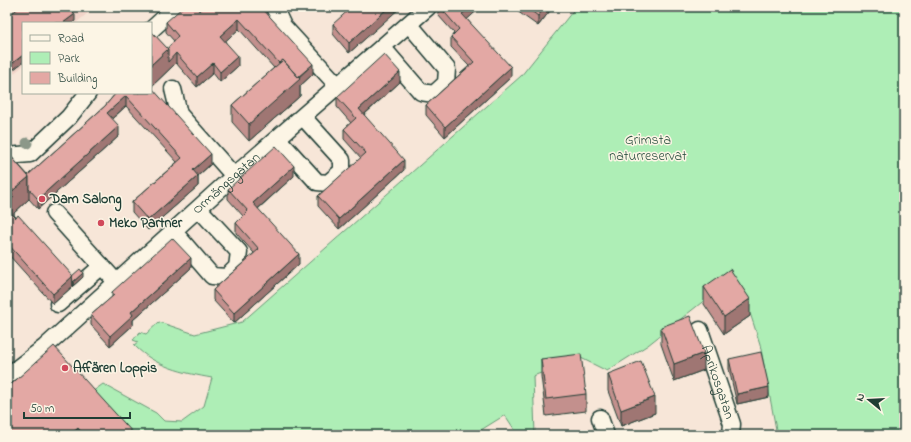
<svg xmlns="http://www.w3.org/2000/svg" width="911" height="442" viewBox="0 0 911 442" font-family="'Indie Flower',sans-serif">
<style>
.built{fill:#f1d3c8}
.green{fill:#aeeeb6;stroke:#669675}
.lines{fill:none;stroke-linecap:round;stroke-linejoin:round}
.minor-casing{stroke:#1f3d34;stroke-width:19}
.minor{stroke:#fcf5e5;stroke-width:16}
.tree{fill:#8c9889}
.wall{fill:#c3908d;stroke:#1f3d34}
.shaded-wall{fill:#9f7673;stroke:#1f3d34}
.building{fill:#e3a8a4;stroke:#1f3d34}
.poi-dot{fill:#d1495b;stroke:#fcf5e5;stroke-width:1.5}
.labels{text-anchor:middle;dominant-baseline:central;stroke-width:3;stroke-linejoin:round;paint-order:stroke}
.park-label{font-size:14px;fill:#345848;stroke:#fcf5e5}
.street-label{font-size:14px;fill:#1f3d34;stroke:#fcf5e5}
.poi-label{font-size:14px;font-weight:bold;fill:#1f3d34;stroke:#fcf5e5;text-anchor:start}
</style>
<rect width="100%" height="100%" fill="#f7e6d8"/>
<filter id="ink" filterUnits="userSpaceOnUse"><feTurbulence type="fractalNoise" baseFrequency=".025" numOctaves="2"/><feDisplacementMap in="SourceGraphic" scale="8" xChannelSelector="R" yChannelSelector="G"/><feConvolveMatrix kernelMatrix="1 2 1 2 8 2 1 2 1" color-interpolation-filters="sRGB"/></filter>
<g filter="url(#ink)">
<path class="built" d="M7,7H102L90,11L76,23H23V66L7,79Z"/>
<path class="green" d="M576,7H904V435H777L760,344L751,316L730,280L648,345L607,371L581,358L533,376L535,435H518L505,415L473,435H129L92,392L103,384L156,413L164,421L182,422L204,406L212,378C184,373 155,367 134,345L138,342L133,340L140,332L146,334L159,322L195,334L242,322L521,76Z"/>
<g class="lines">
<defs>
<g id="minor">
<path d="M274,7L283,26L338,86"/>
<path d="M151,30L176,7"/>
<path d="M382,47L421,92L434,94L446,83L447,69L409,24"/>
<path d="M173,89L179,114L234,176"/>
<path d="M278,139L317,182L328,183L342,171V160L303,117"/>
<path d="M7,156L30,154L69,117L88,93"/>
<path d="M54,213L117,283"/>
<path d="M174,232L212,276L227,277L237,267L239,252L199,209"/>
<path d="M58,304L102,266"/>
<path id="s1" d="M700,330L732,424L731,435"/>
<path id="s2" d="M7,376L45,347L234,176L428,7"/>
<path d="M600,418L606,435"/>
</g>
</defs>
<use href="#minor" class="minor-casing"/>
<use href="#minor" class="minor"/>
</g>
<circle class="tree" cx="27" cy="143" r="5.5"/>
<path class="wall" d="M261,7L313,74L300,86V96L249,141L232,122V105L274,68L239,29L225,41L238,66L220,82L213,73L197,87L176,63L152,86V88L211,164L198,176V186L148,230L132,212V202L177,162L126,106L112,119L119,136L38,209L29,199L14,213V215L72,276L83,277L73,286V285V286L53,304L7,253V152L28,175L105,106L116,93H151V31L167,49L174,41L166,32V22L199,11Z
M400,7L349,53L333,34V24Z
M438,7H481L467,19L511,77L445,137L426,115V105L469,66L451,47V37L454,33L438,15Z
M517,7H553L538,26L517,11Z
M7,17L75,21L72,23H23V62L9,73L7,71Z
M400,82L364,115L404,170L339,229L318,206V196L361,158L344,139V129L351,123L337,107V97Z
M294,176L258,209L299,264L234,323L213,300V290L254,253L236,233V223L243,216L228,199V189Z
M191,268L133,320V325L110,346L91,325V315L112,297V292Z
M704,287L750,316L724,334L704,304Z
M661,327L704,370L674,381L661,344Z
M541,359L586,394V411L546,416L541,376Z
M729,359L769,397L737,404L729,369Z
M608,374L655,413L621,426L608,391Z
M7,388L135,435H7Z"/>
<path class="shaded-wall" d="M389,7H400V8L349,53V43Z
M470,7H481L462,24V14Z
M545,7H553L538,26V16Z
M75,14V21L72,23H63Z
M239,19V29L220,46V36Z
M168,49L176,53V63L152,86V92L139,104V93H151V65Z
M23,55V62L9,73V66Z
M238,56V66L220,82V72Z
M213,63V73L197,87V77Z
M313,64V74L300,86V96L249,141V124Z
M511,67V77L445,137V127Z
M400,72V82L359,119V109Z
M126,96V106L107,123V113Z
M119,126V136L38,209V199Z
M211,154V164L193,180V170Z
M404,160V170L339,229V219Z
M294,166V176L253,213V203Z
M198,176V186L148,230V220Z
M29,177V199L14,213V219L7,225V203L10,193Z
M299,254V264L234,323V313Z
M191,258V268L133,320V325L110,346V336L131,312Z
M83,273V277L73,286V282Z
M73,276V286L53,304V294Z
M750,299V316L724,334V317Z
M704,353V370L674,381V364Z
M769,387V397L737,404V394Z
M655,397V413L621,426V410Z
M78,428V435H70Z"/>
<path class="building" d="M20,7H69L75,14L63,23H23V55L9,66L7,64V17Z
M183,7H196L199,11L203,7H261L313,64L298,77L283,60L279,63L239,19L220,36L238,56L220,72L213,63L197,77L176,53L168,62V49H167L178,36L166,22Z
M352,7H389L349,43L333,24Z
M440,7H470L462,14L511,67L445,127L426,105L474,62L451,37L459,29Z
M526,7H545L538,16Z
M151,31L168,49L151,65Z
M384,54L400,72L359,109L404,160L339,219L318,196L366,153L344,129L356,118L337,97Z
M283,60L300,79L249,124L232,105Z
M151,87L211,154L193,170L198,176L148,220L132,202L182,158L126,96L107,113L119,126L38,199L29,189V177L28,175L105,106L116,93H139V94L140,93H151Z
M276,146L294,166L253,203L299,254L234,313L213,290L259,249L236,223L248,211L228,189Z
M7,152L29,177L10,193L14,197L7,203Z
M10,212L16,218L18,215L73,276L53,294L7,243V215Z
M172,238L191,258L131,312L133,315L110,336L91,315L114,295L112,292Z
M80,269L83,273L73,282L72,276Z
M730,269L750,299L724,317L704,287Z
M690,316L704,353L674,364L661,327Z
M54,346L135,435H84L78,428L70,435H7V388Z
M761,352L769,387L737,394L729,359Z
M581,354L586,394L546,399L541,359Z
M641,361L655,397L621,410L608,374Z
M596,431L598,435H587Z"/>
</g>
<g class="poi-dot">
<circle cx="42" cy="199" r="4"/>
<circle cx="101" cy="223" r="4"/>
<circle cx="65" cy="368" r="4"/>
</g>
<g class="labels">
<g class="park-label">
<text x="648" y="140">Grimsta<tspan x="648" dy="16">naturreservat</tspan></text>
</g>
<g class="street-label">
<text stroke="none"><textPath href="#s2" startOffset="292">Ormängsgatan</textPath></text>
<text stroke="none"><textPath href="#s1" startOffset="55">Aprikosgatan</textPath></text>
</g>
<g class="poi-label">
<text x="50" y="199">Dam Salong</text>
<text x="109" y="223">Meko Partner</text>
<text x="73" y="368">Affären Loppis</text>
</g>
</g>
<rect width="911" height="442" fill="none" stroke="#fcf5e5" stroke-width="24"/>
<rect x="12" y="12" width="887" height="418" fill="none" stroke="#1f3d34" stroke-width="1.5" filter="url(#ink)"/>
<rect x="22" y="22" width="130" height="72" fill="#fcf5e5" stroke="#a4ab9e"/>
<rect x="30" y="35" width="20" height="6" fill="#fcf5e5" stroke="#a4ab9e"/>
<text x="58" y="42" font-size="12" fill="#1f3d34">Road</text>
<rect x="30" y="52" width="20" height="12" fill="#aeeeb6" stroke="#a4ab9e"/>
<text x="58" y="62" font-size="12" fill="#1f3d34">Park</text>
<rect x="30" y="72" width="20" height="12" fill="#e3a8a4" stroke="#a4ab9e"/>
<text x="58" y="82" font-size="12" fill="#1f3d34">Building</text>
<g transform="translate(869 400) rotate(288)" stroke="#fcf5e5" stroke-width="3" paint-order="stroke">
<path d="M0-3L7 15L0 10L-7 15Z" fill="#1f3d34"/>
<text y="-6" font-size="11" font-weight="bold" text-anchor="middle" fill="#1f3d34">N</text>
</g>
<path d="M24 412v6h106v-6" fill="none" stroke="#1f3d34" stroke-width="2"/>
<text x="30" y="412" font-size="12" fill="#1f3d34" stroke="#fcf5e5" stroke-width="3" paint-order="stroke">50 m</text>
</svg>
